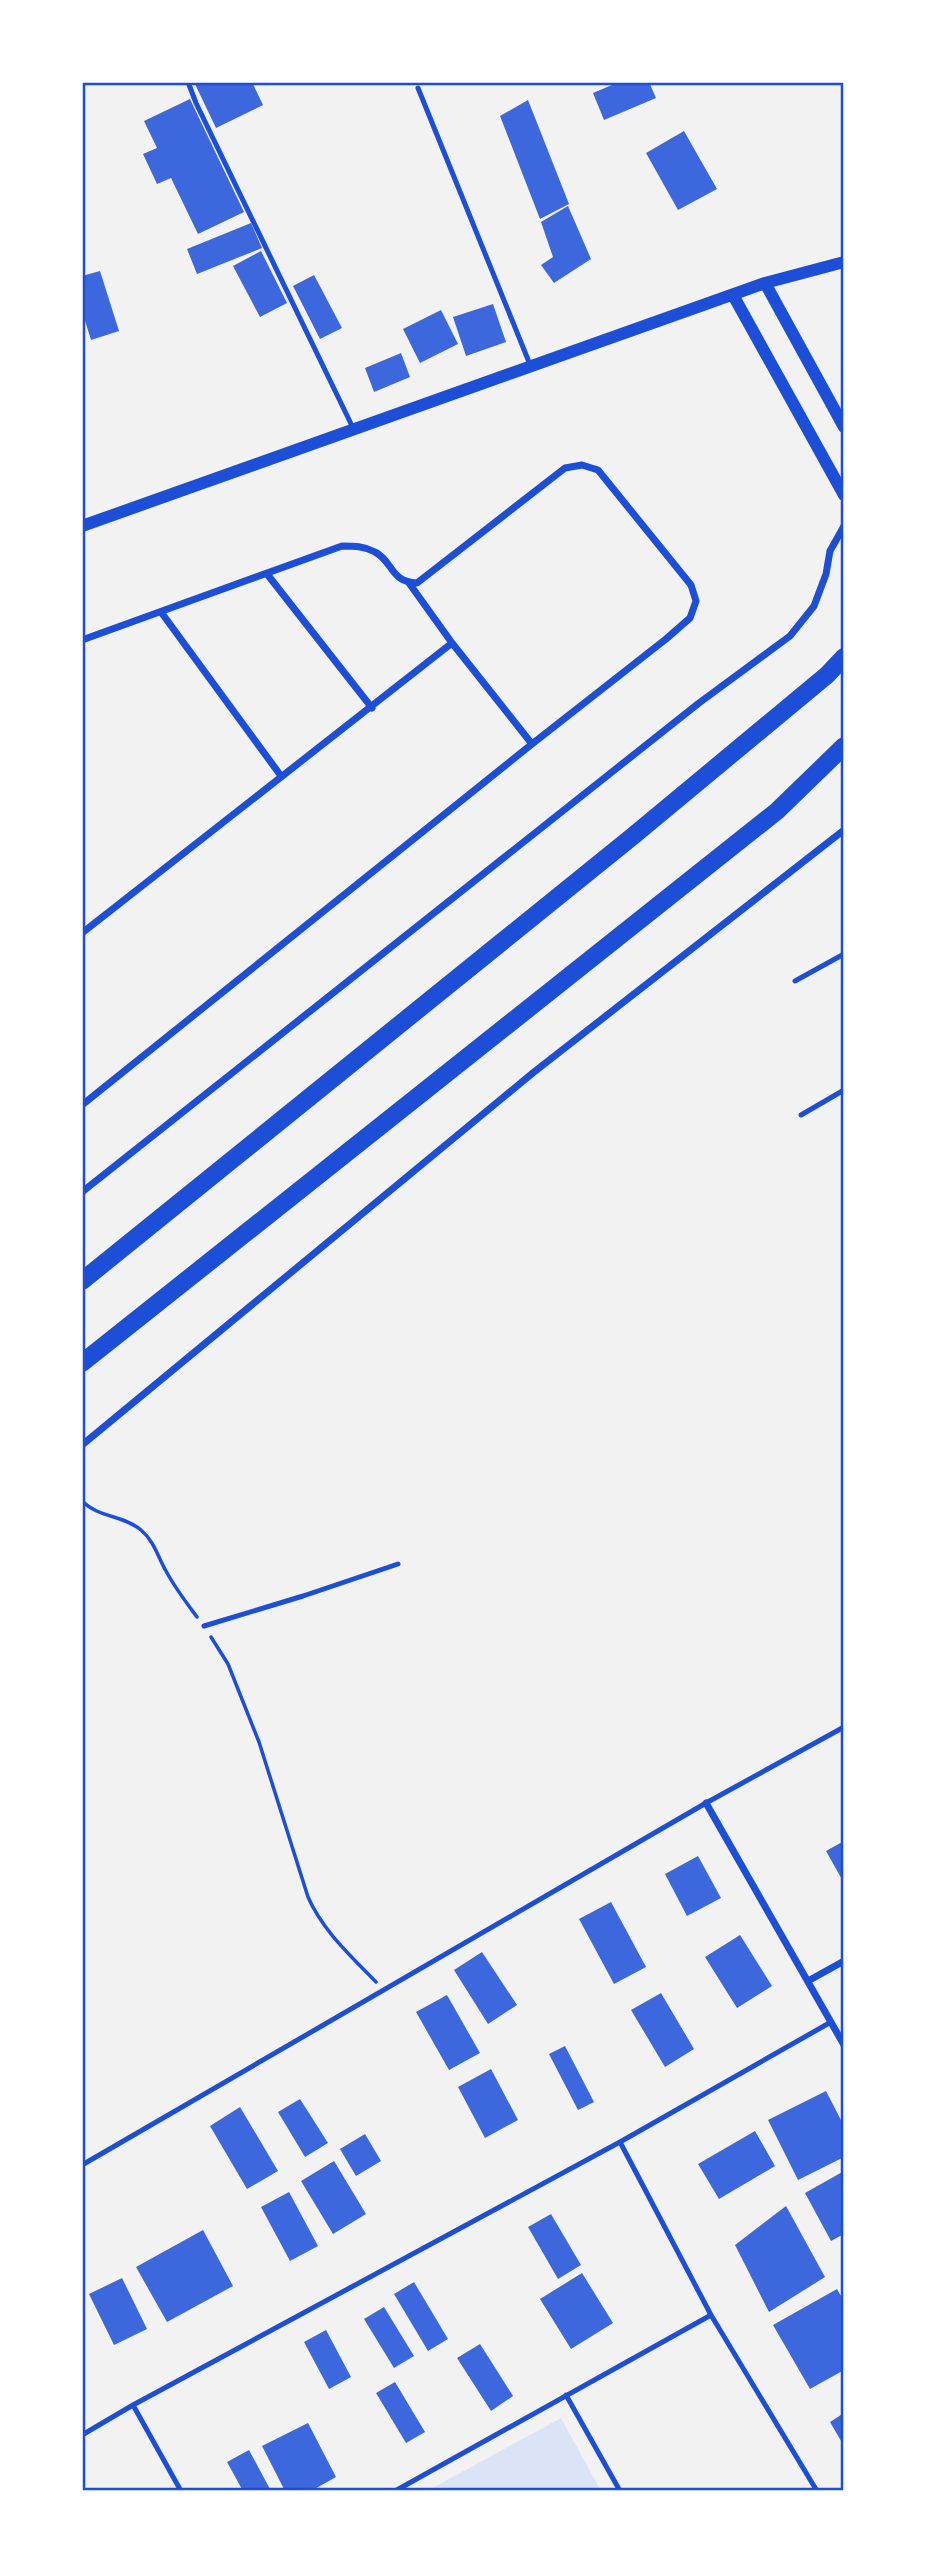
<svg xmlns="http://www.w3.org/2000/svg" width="926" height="2573" viewBox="0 0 926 2573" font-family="'Varela Round',sans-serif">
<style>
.green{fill:#dbe4f7}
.building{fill:#3d67dc}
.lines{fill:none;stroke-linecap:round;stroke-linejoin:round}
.path{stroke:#1d4ed8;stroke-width:3.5}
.service{stroke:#1d4ed8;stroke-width:5}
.minor{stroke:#1d4ed8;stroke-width:7}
.tertiary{stroke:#1d4ed8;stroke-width:12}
.primary{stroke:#1d4ed8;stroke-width:18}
.neatline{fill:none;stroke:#1d4ed8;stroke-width:2.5}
</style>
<rect width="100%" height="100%" fill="#f2f2f2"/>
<path class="green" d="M561,2418L601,2491H427Z"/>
<path class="building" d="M194,82H252L263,105L216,128Z
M619,82H649L656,98L604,120L593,93Z
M190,99L244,212L198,234L171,178L157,184L143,154L157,148L144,121Z
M528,100L569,204L540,219L500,116Z
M684,131L717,189L678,210L646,153Z
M568,206L591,259L554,283L541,265L553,257L541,222Z
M251,223L262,248L197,274L187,249Z
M261,251L287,303L260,317L233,266Z
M100,271L119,331L91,340L82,311V276Z
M314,275L342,328L320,339L293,286Z
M493,304L506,342L466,356L453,317Z
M441,310L458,344L420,363L403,329Z
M401,353L410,377L374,392L365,368Z
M844,1841V1883L826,1851Z
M698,1856L721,1898L687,1916L665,1874Z
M611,1902L646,1967L614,1984L579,1919Z
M740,1935L772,1986L737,2008L705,1957Z
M482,1952L517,2005L488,2024L454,1970Z
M661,1993L694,2049L665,2067L631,2010Z
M447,1995L480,2053L449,2070L416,2012Z
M565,2046L594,2102L578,2110L549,2054Z
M491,2069L518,2120L485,2138L458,2087Z
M826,2091L844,2126V2157L798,2180L768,2120Z
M300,2099L328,2143L305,2157L278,2112Z
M240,2107L278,2171L247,2189L210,2126Z
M755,2131L775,2166L719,2199L698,2164Z
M365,2134L381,2161L356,2176L340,2149Z
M334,2161L366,2214L333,2234L301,2181Z
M844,2171V2234L831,2241L805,2193Z
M289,2192L318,2246L290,2261L261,2207Z
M786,2206L825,2277L769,2312L735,2245Z
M551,2214L581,2265L558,2279L528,2227Z
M203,2230L233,2286L167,2322L136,2267Z
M582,2273L613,2323L571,2349L540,2299Z
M122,2278L147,2329L114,2345L89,2294Z
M414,2282L448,2339L428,2351L394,2294Z
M837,2289L844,2301V2370L810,2389L773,2325Z
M384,2307L414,2356L394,2368L364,2319Z
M326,2330L351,2377L329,2389L304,2342Z
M480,2344L513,2396L491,2411L457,2358Z
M395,2382L425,2432L406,2443L376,2393Z
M844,2413V2446L830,2422Z
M308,2423L336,2477L311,2491H285L262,2446Z
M249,2450L271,2491H243L227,2462Z"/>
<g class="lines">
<path class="path" d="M82,1501C99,1518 123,1515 141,1530C154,1541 158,1557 166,1571C175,1588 186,1602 197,1617
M211,1637L228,1664L259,1742L308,1897C323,1931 350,1955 376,1982"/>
<path class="service" d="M188,82L196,103L354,430
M418,88L531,367
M795,981L844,954
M801,1115L844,1090
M204,1626L303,1596L398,1564
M620,2142L711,2315L817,2491
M82,2165L706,1803L844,1727
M566,2395L620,2491
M133,2405L181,2491
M82,2435L133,2405L620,2142L831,2022
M395,2491L711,2315"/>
<path class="minor" d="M267,574L372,708
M409,583L452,643L532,744
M161,612L281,776
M82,640L342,546C354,546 364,546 375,552C393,561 390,582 417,583L565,468L582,465L598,470L691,585L696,601L690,618L666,639L532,744L82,1105
M82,933L452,643
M82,1192L699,703L790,636L814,606L826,574L830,551L844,526
M82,1445L534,1072L844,830
M706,1803L844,2045
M808,1981L844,1961"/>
<path class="tertiary" d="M765,283L844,427
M733,295L844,495
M82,526L765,283L844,262"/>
<path class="primary" d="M82,1281L633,836L827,675L844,657
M82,1363L777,811L844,746"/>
</g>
<rect width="926" height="2573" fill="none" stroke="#ffffff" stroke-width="168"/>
<rect x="84" y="84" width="758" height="2405" class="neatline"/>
</svg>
